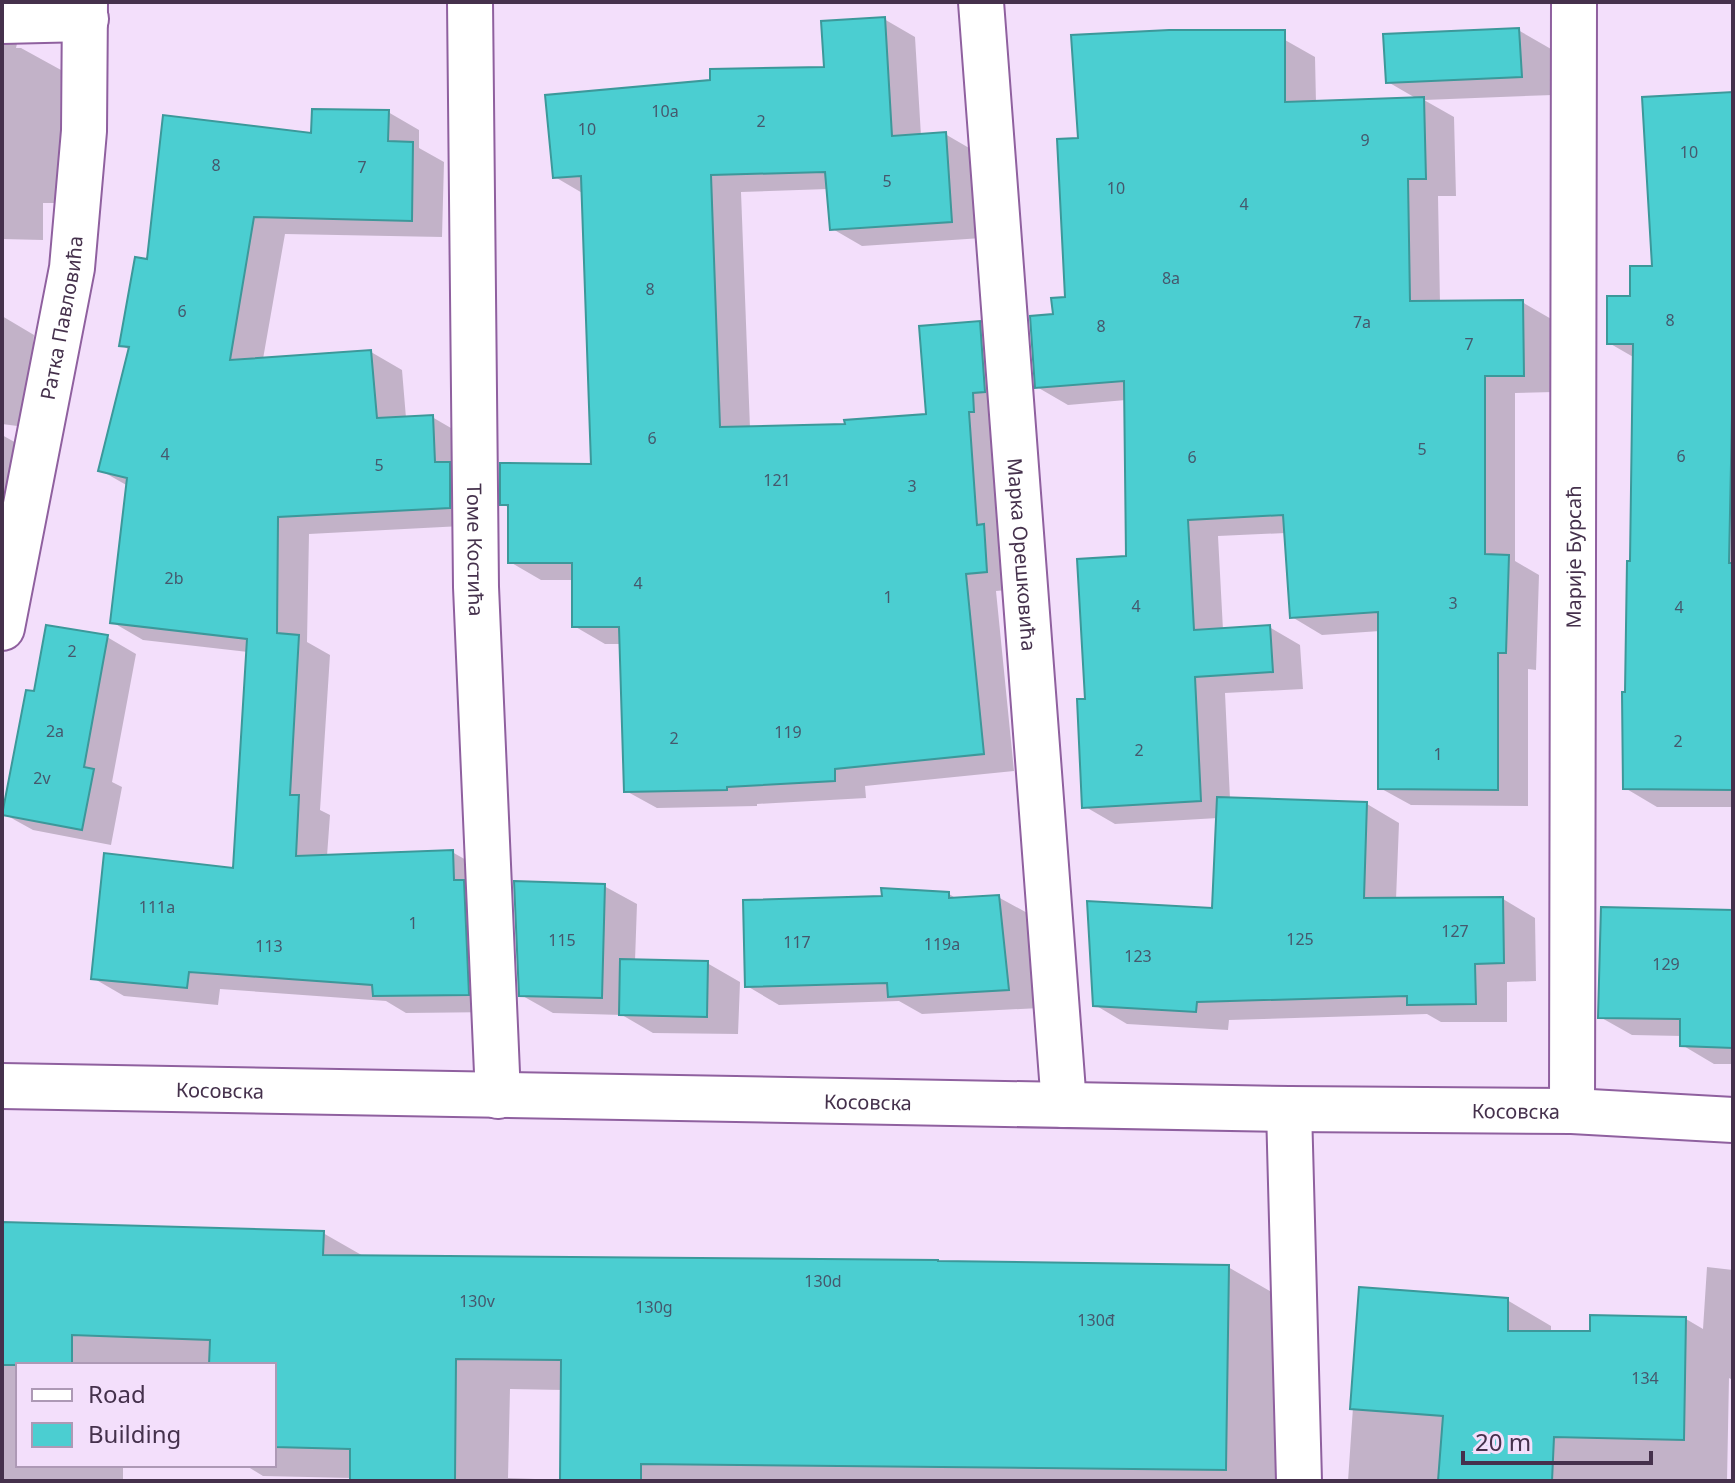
<svg xmlns="http://www.w3.org/2000/svg" width="1735" height="1483" viewBox="0 0 1735 1483" font-family="'Noto Sans',sans-serif">
<style>
.shadow{fill:#0003;fill-rule:evenodd}
.building{fill:#4bced1;stroke:#3c989a;stroke-width:2}
.lines{fill:none;stroke-linecap:round;stroke-linejoin:round}
.minor-casing{stroke:#8f609f;stroke-width:48}
.minor{stroke:#fff;stroke-width:44}
.labels{text-anchor:middle;dominant-baseline:central;stroke-width:6;stroke-linejoin:round;paint-order:stroke}
.number-label{font-size:16px;fill:#46586d}
.street-label{font-size:20px;fill:#45314c;stroke:#f3dffb}
</style>
<rect width="100%" height="100%" fill="#f3dffb"/>
<path class="shadow" d="M2,2L20,31L16,48H21L61,70L59,203H43V240L2,239Z
M884,19L915,37L921,136L945,134L976,152L982,238L862,246L831,228L828,189L741,192L750,428L847,426L928,416L979,323L1010,341L1018,589L996,591L1014,771L865,786L866,798L757,804V806L657,808L626,791L622,644H605L574,626V580H541L510,562V508L502,504L593,466L584,194L555,177L826,69Z
M1518,30L1551,49L1553,95L1424,100L1454,117L1456,196H1438L1440,303L1522,302L1553,320L1554,392L1515,393V561L1539,575L1536,670L1528,669V806L1411,805L1380,788V631L1322,635L1292,617L1286,533L1218,536L1223,630L1269,627L1300,645L1303,689L1225,693L1230,799L1367,804L1399,823L1396,900L1503,899L1535,918L1536,981L1507,982V1022H1441L1427,1014L1229,1020L1228,1030L1127,1024L1095,1005L1214,910L1218,818L1115,824L1084,806L1087,701L1128,558L1126,400L1068,405L1037,387L1055,315L1067,298L1080,140L1285,40L1315,57L1316,103L1419,100L1388,82Z
M1733,94V807H1657L1625,788L1632,563L1635,358L1609,343L1632,298L1654,268Z
M388,112L419,130V148L444,162L442,237L285,234L263,359L371,352L402,370L406,418L432,417L463,435L481,525L309,534L307,642L330,655L320,810L330,815L327,856L452,852L484,870L499,1012L406,1013L386,1001L220,989L218,1005L124,996L93,978L235,870L248,652L143,640L112,622L128,486L100,470L130,350L121,345L149,261L313,135Z
M2,316L34,335L25,427L2,424Z
M2,435L27,449L2,551Z
M107,637L136,654L112,782L122,787L111,845L33,830L4,814L36,694Z
M604,886L637,904L635,961L707,963L740,982L738,1034L653,1033L622,1015L553,1013L521,995Z
M949,894L957,899L998,897L1031,915L1040,1008L922,1014L899,1001L779,1005L747,986L884,898Z
M1733,912V1064H1714L1682,1045V1036L1632,1035L1600,1017Z
M2,1224L323,1233L365,1257L1228,1267L1282,1298L1280,1481H352V1478L263,1476L245,1465H274V1365H18V1465H123V1481H2ZM510,1389L563,1390V1480L508,1478Z
M1707,1267L1733,1270V1380L1729,1378L1727,1481H1348L1361,1289L1507,1300L1551,1326V1333H1592L1686,1319L1703,1329Z"/>
<path class="building" d="M885,17L892,136L946,132L952,222L830,230L825,172L711,175L720,427L845,424L844,420L926,414L919,326L980,321L985,392L973,393L974,412H969L977,525L984,524L987,572L966,574L984,754L835,769V781L727,787V790L624,792L619,627H572V563H508V505H500V463L591,464L581,176L553,178L545,95L710,80V69L824,67L821,21Z
M1519,28L1522,77L1386,83L1383,34Z
M1169,30H1285V102L1424,97L1426,179H1408L1410,301L1523,300L1524,376H1485V554L1509,555L1506,653H1498V790L1378,789V612L1290,618L1283,515L1188,520L1194,630L1270,625L1273,672L1195,677L1201,801L1082,808L1077,699H1085L1077,559L1126,556L1124,381L1035,388L1030,316L1053,314L1051,298L1065,297L1057,139L1078,138L1071,35Z
M1733,92V365L1729,563H1733V790L1623,789L1622,692H1625L1627,561H1630L1633,344H1607V296H1630V266H1652L1642,97Z
M312,109L389,110L388,141L413,142L412,221L254,217L230,360L371,350L377,418L433,415L435,462H450V508L278,517L277,633L299,635L290,795H299L296,856L453,850L454,880H464L469,995L373,996L372,985L189,972L187,988L91,979L104,853L233,868L247,639L110,623L127,478L98,471L129,347L119,346L135,257L147,259L163,115L311,133Z
M46,625L108,635L84,767L94,769L82,830L2,815L26,690L34,691Z
M1217,797L1367,802L1364,898L1503,897L1504,963L1475,964L1476,1004L1407,1005V996L1197,1002L1196,1012L1093,1006L1087,901L1212,908Z
M514,881L605,884L602,998L519,996Z
M881,888L949,892V898L999,895L1009,990L888,997L887,983L745,987L743,900L882,896Z
M1601,907L1733,910V1048L1680,1046V1019L1598,1018Z
M620,959L708,961L707,1017L619,1015Z
M2,1222L324,1231L323,1255L938,1260V1261L1229,1265L1226,1470L641,1464V1481H560L561,1360L456,1359L455,1481H350V1449L274,1447V1365H209L210,1340L72,1335V1365H2Z
M1359,1287L1508,1298V1331H1590V1315L1686,1317L1684,1440L1554,1437L1552,1481H1438L1443,1416L1350,1409Z"/>
<g class="lines">
<defs>
<g id="minor">
<path id="s1" d="M470,2L476,587L498,1096"/>
<path id="s2" d="M981,2L1064,1105"/>
<path d="M2,21L86,19"/>
<path id="s3" d="M2,628L72,268L84,131L85,2"/>
<path id="s4" d="M2,1086L1289,1109L1572,1111L1733,1120"/>
<path d="M1289,1109L1299,1481"/>
<path id="s5" d="M1572,1111L1574,2"/>
</g>
</defs>
<use href="#minor" class="minor-casing"/>
<use href="#minor" class="minor"/>
</g>
<g class="labels">
<g class="number-label">
<text x="665" y="111">10a</text>
<text x="761" y="121">2</text>
<text x="587" y="129">10</text>
<text x="1365" y="140">9</text>
<text x="1689" y="152">10</text>
<text x="216" y="165">8</text>
<text x="362" y="167">7</text>
<text x="887" y="181">5</text>
<text x="1116" y="188">10</text>
<text x="1244" y="204">4</text>
<text x="1171" y="278">8a</text>
<text x="650" y="289">8</text>
<text x="182" y="311">6</text>
<text x="1670" y="320">8</text>
<text x="1362" y="322">7a</text>
<text x="1101" y="326">8</text>
<text x="1469" y="344">7</text>
<text x="652" y="438">6</text>
<text x="1422" y="449">5</text>
<text x="165" y="454">4</text>
<text x="1681" y="456">6</text>
<text x="1192" y="457">6</text>
<text x="379" y="465">5</text>
<text x="777" y="480">121</text>
<text x="912" y="486">3</text>
<text x="174" y="578">2b</text>
<text x="638" y="583">4</text>
<text x="888" y="597">1</text>
<text x="1453" y="603">3</text>
<text x="1136" y="606">4</text>
<text x="1679" y="607">4</text>
<text x="72" y="651">2</text>
<text x="55" y="731">2a</text>
<text x="788" y="732">119</text>
<text x="674" y="738">2</text>
<text x="1678" y="741">2</text>
<text x="1139" y="750">2</text>
<text x="1438" y="754">1</text>
<text x="42" y="778">2v</text>
<text x="157" y="907">111a</text>
<text x="413" y="923">1</text>
<text x="1455" y="931">127</text>
<text x="1300" y="939">125</text>
<text x="562" y="940">115</text>
<text x="797" y="942">117</text>
<text x="942" y="944">119a</text>
<text x="269" y="946">113</text>
<text x="1138" y="956">123</text>
<text x="1666" y="964">129</text>
<text x="823" y="1281">130d</text>
<text x="477" y="1301">130v</text>
<text x="654" y="1307">130g</text>
<text x="1096" y="1320">130đ</text>
<text x="1645" y="1378">134</text>
</g>
<g class="street-label">
<text stroke="none"><textPath href="#s3" startOffset="316">Ратка Павловића</textPath></text>
<text stroke="none"><textPath href="#s1" startOffset="548">Томе Костића</textPath></text>
<text stroke="none"><textPath href="#s2" startOffset="554">Марка Орешковића</textPath></text>
<text stroke="none"><textPath href="#s5" startOffset="554">Марије Бурсаћ</textPath></text>
<text stroke="none"><textPath href="#s4" startOffset="218">Косовска</textPath></text>
<text stroke="none"><textPath href="#s4" startOffset="866">Косовска</textPath></text>
<text stroke="none"><textPath href="#s4" startOffset="1514">Косовска</textPath></text>
</g>
</g>
<rect width="1735" height="1483" fill="none" stroke="#45314c" stroke-width="8"/>
<rect x="16" y="1363" width="260" height="104" fill="#f3dffb" stroke="#ad99b5" stroke-width="2"/>
<rect x="32" y="1389" width="40" height="12" fill="#ffffff" stroke="#ad99b5" stroke-width="2"/>
<text x="88" y="1403" font-size="24" fill="#45314c">Road</text>
<rect x="32" y="1423" width="40" height="24" fill="#4bced1" stroke="#ad99b5" stroke-width="2"/>
<text x="88" y="1443" font-size="24" fill="#45314c">Building</text>
<path d="M1463 1451v12h188v-12" fill="none" stroke="#45314c" stroke-width="4"/>
<text x="1475" y="1451" font-size="24" fill="#45314c" stroke="#f3dffb" stroke-width="6" paint-order="stroke">20 m</text>
</svg>
